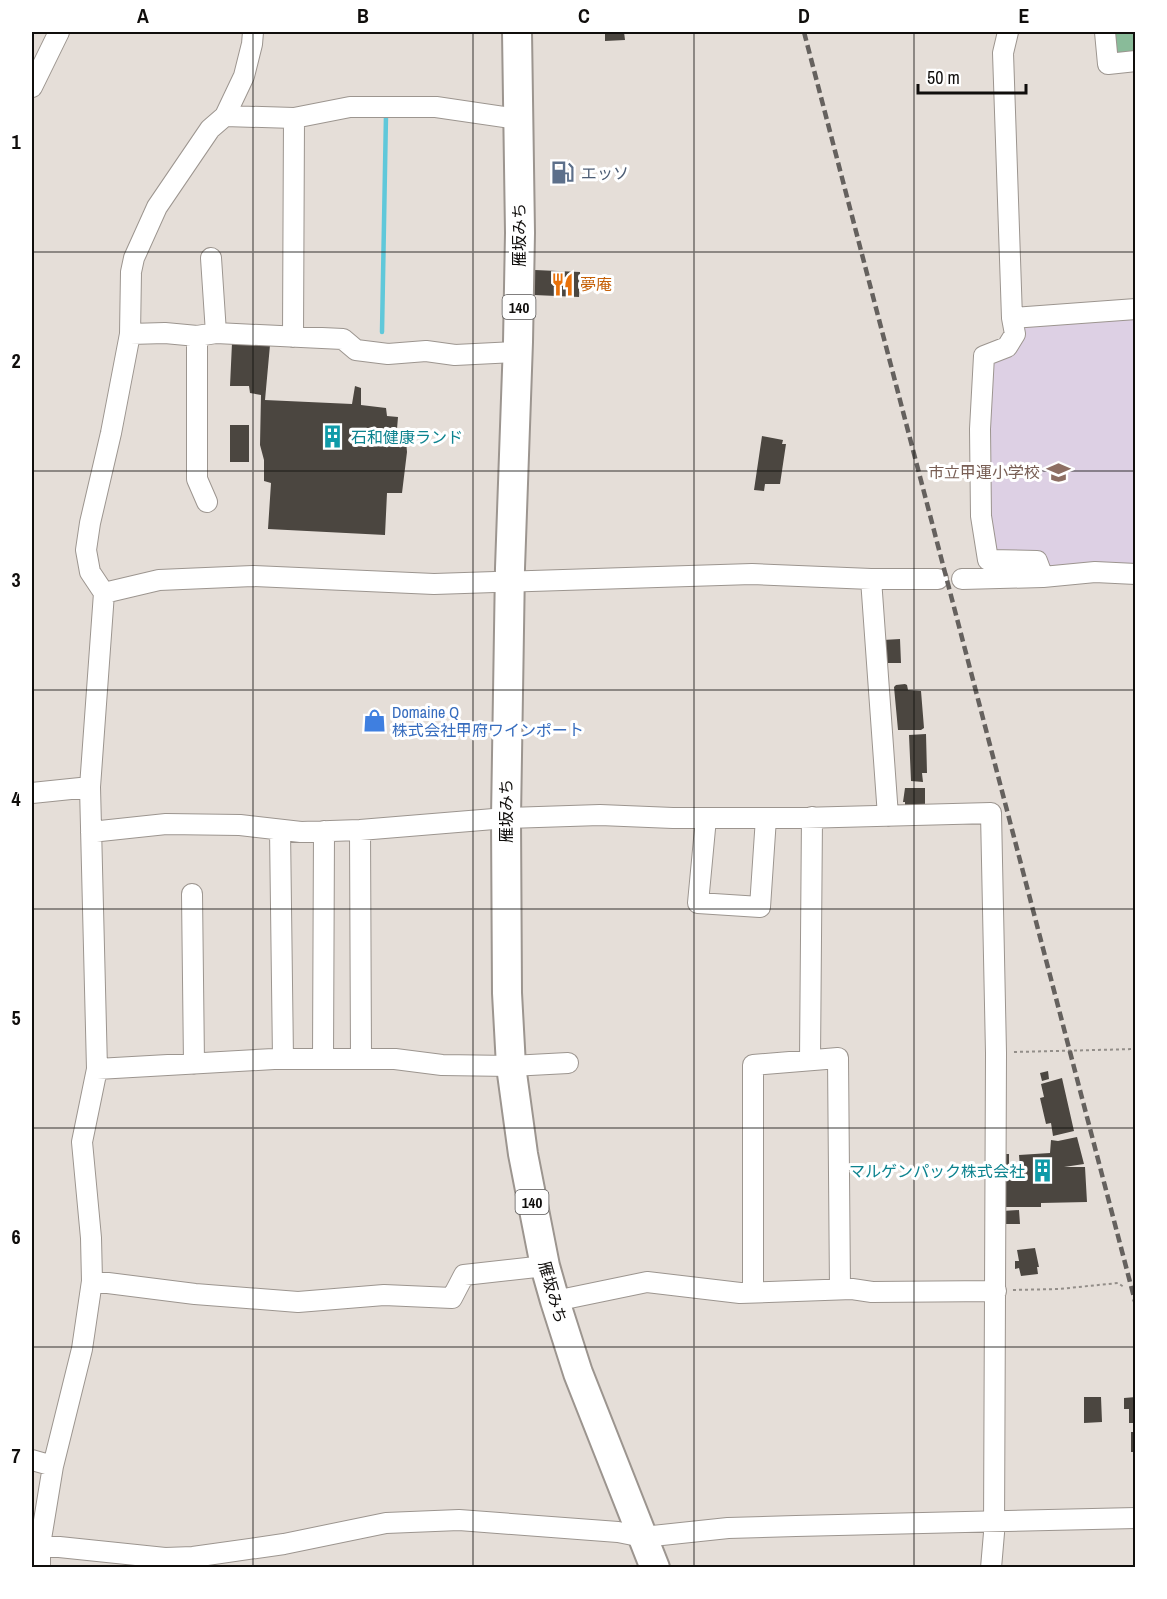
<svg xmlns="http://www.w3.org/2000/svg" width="1167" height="1599" viewBox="0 0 1167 1599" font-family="'Archivo Narrow','Noto Sans JP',sans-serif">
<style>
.education{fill:#ddd0e4}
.green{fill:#89bb99}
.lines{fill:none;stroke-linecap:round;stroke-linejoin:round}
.stream{stroke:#60c8da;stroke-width:4.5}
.building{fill:#4b4640}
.minor-casing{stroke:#9c958f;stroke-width:22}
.highway-casing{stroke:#9c958f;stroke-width:32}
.path{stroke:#938e89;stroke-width:2;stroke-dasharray:3 3;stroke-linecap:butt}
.minor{stroke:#fff;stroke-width:20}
.highway{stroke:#fff;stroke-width:28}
.rail{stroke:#65615e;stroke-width:4.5;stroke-dasharray:9 4.5;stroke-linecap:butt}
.grid{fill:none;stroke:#100e0c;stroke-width:1.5;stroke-opacity:0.55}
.labels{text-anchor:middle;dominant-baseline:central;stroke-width:6;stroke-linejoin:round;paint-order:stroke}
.shield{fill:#fff;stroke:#585655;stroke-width:1.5}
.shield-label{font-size:15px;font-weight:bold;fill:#100e0c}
.service-label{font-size:16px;fill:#4e5e75;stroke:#fff;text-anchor:start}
.street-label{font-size:16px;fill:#100e0c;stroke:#fff}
.food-label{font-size:16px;fill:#c56008;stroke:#fff;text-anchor:start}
.culture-label{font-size:16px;fill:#0d838f;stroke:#fff;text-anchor:start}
.education-label{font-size:16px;fill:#785e54;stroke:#fff;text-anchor:end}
.shop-label{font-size:16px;fill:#366cbe;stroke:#fff;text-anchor:start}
.neatline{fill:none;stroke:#100e0c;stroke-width:2}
.grid-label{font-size:20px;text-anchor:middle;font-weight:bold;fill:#100e0c}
</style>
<rect width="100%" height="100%" fill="#e5ded8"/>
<path class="education" d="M1135,309V574L1095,572L988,560L984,356L1007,347L1012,318Z"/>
<path class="green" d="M1105,32H1135V61L1108,64Z"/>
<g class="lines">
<path class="stream" d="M382,332L386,115"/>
</g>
<path class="building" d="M605,32H624L625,40L605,41Z
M535,270L580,272L579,297L534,295Z
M232,343L270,345L265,400L352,404L355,386L361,388V405L386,408L387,416L398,417L397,429H405L407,452L402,493H387L385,535L268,529L271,483L264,481V460L260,445L261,395L250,393L249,386H230Z
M230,425H249V462H230Z
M762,436L783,440L782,444H786L780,484H765L764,491L754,490Z
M900,639L901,663H884L883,640Z
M905,684L907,685L908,690L921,691L924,728L921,730H898L894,687L896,685Z
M926,734L927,773H922L923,782L911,781L909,735Z
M905,788H925V811L905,807V802H903Z
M1048,1071L1049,1079L1042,1081L1040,1073Z
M1062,1078L1074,1131L1053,1136L1051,1123L1046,1124L1040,1098L1044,1097L1041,1084Z
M1077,1137L1084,1164L1064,1167H1085L1087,1202L1041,1203V1207H1002L1001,1154H1009V1165H1013V1168H1020L1019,1155L1050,1153L1051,1140L1058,1141Z
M1019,1210L1020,1224H1003L1002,1211Z
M1035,1248L1039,1267H1037L1038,1274L1021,1276L1019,1268L1015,1269V1261H1019L1017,1250Z
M1084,1397H1101L1102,1422L1084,1423Z
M1136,1397V1423H1129V1409H1124V1398Z
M1131,1432H1136V1452H1131Z"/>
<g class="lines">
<defs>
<path id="minor" d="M1008,32L1003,53L1012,318L1136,309
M1105,32L1108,64L1136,61
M32,87L59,32
M225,116L294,118L350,107H436L518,119
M211,258L216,333
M1012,318L1015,334L1007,347L984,356L980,429L981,516L988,560L1037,561L1043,577
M130,334L165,333L197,336
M293,337L294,118
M207,502L197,479V336L216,333L343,339L356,350L388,354L426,351L455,355L517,352
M871,579L888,816
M962,579L1043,577L1095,572L1136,574
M104,593L159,580L253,576L434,584L752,574L871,579H938
M32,793L90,787
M706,818L698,903L760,907L766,818
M280,830L283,1059
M360,830L361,1059
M91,832L166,824L240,825L301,832L360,830L506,818L600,815L673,818H800L991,813L996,1053L994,1533L991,1568
M192,894L194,1064
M323,1059L324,831
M810,1060L812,817
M97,1069L274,1059H395L442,1065L511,1066L568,1063
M92,1281L195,1294L298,1302L384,1295L452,1298L464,1275L545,1266
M753,1292V1065L838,1058L840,1289
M555,1301L647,1282L740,1293L852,1289L872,1292L996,1291
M32,1460L53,1466
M40,1545L165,1558L193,1557L284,1544L386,1523L459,1520L618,1532L643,1537L728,1528L796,1526L1136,1518
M40,1568V1545L53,1466L82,1349L92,1281L91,1238L82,1142L97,1069L90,787L104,593L90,572L86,550L90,523L111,433L130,334L131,272L134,258L157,207L210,129L225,116L244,76L252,44L253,32"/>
<path id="highway" d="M517,32L520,233L518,342L510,568L506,818L507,993L511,1066L523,1154L545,1266L555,1301L578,1373L655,1568"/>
</defs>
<use href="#minor" class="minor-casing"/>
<use href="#highway" class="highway-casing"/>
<path class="path" d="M1014,1052L1136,1049
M1013,1290L1059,1289L1118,1283L1125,1288"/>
<use href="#minor" class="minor"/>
<use href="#highway" class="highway"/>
<path class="rail" d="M804,32L1136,1305"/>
</g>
<path class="grid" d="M253,32V1568M473,32V1568M694,32V1568M914,32V1568M32,252H1136M32,471H1136M32,690H1136M32,909H1136M32,1128H1136M32,1347H1136"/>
<defs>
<symbol id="fuel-bare" viewBox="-9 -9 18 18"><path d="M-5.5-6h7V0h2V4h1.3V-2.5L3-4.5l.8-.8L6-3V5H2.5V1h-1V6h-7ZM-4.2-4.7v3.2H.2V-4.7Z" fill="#5c6f8a" stroke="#fff" stroke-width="2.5" paint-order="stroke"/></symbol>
<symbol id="restaurant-bare" viewBox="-9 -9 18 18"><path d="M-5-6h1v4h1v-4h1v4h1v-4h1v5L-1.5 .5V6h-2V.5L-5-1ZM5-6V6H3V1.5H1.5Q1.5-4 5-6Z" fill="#e8710a" stroke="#fff" stroke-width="2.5" paint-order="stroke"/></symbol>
<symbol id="building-bare" viewBox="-9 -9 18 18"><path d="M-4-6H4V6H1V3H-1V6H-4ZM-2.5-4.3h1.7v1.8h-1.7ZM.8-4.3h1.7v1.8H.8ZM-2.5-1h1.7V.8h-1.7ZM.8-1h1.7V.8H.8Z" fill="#0f9aa8" stroke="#fff" stroke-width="2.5" paint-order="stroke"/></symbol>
<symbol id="school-bare" viewBox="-9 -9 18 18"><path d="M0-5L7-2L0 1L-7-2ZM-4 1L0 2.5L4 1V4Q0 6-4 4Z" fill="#8d6e63" stroke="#fff" stroke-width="2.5" paint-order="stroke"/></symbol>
<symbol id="shop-bare" viewBox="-9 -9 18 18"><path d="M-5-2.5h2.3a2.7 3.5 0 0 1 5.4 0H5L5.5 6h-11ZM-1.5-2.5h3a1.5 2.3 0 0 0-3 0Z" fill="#3f7fe0" stroke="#fff" stroke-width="2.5" paint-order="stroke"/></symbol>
</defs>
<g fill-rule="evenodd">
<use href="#fuel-bare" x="546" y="156" width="33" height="33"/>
<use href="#restaurant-bare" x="546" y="268" width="33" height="33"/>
<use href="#building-bare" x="316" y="420" width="33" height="33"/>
<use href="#school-bare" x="1042" y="456" width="33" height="33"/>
<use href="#shop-bare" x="358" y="704" width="33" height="33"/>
<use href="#building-bare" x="1026" y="1154" width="33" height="33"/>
</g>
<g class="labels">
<g class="shield">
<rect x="502.5" y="295" width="33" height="24" rx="4.5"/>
<rect x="515.5" y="1190" width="33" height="24" rx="4.5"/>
</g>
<g class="shield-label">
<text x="519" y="307">140</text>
<text x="532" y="1202">140</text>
</g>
<g class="service-label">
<text x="581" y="173">エッソ</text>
</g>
<g class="street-label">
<text transform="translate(519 235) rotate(-90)">雁坂みち</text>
<text transform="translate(506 811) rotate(-90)">雁坂みち</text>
<text transform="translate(553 1292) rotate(74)">雁坂みち</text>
</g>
<g class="food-label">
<text x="580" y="284">夢庵</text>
</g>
<g class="culture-label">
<text x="351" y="437">石和健康ランド</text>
<text x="1025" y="1171" text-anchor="end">マルゲンパック株式会社</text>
</g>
<g class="education-label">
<text x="1040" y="472">市立甲運小学校</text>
</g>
<g class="shop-label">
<text x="392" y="712">Domaine Q<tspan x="392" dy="18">株式会社甲府ワインポート</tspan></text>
</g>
</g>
<rect width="1167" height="1599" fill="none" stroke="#ffffff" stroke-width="66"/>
<path d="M918 84v9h108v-9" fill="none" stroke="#100e0c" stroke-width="3"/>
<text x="927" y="84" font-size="18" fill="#100e0c" stroke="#ffffff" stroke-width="4.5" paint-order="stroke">50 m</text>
<rect x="33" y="33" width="1101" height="1533" class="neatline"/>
<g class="grid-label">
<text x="143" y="23">A</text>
<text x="363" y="23">B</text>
<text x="584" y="23">C</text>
<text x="804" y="23">D</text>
<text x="1024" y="23">E</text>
<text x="16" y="149">1</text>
<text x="16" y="368">2</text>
<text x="16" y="587">3</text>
<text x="16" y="806">4</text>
<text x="16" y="1025">5</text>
<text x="16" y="1244">6</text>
<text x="16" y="1463">7</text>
</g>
</svg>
